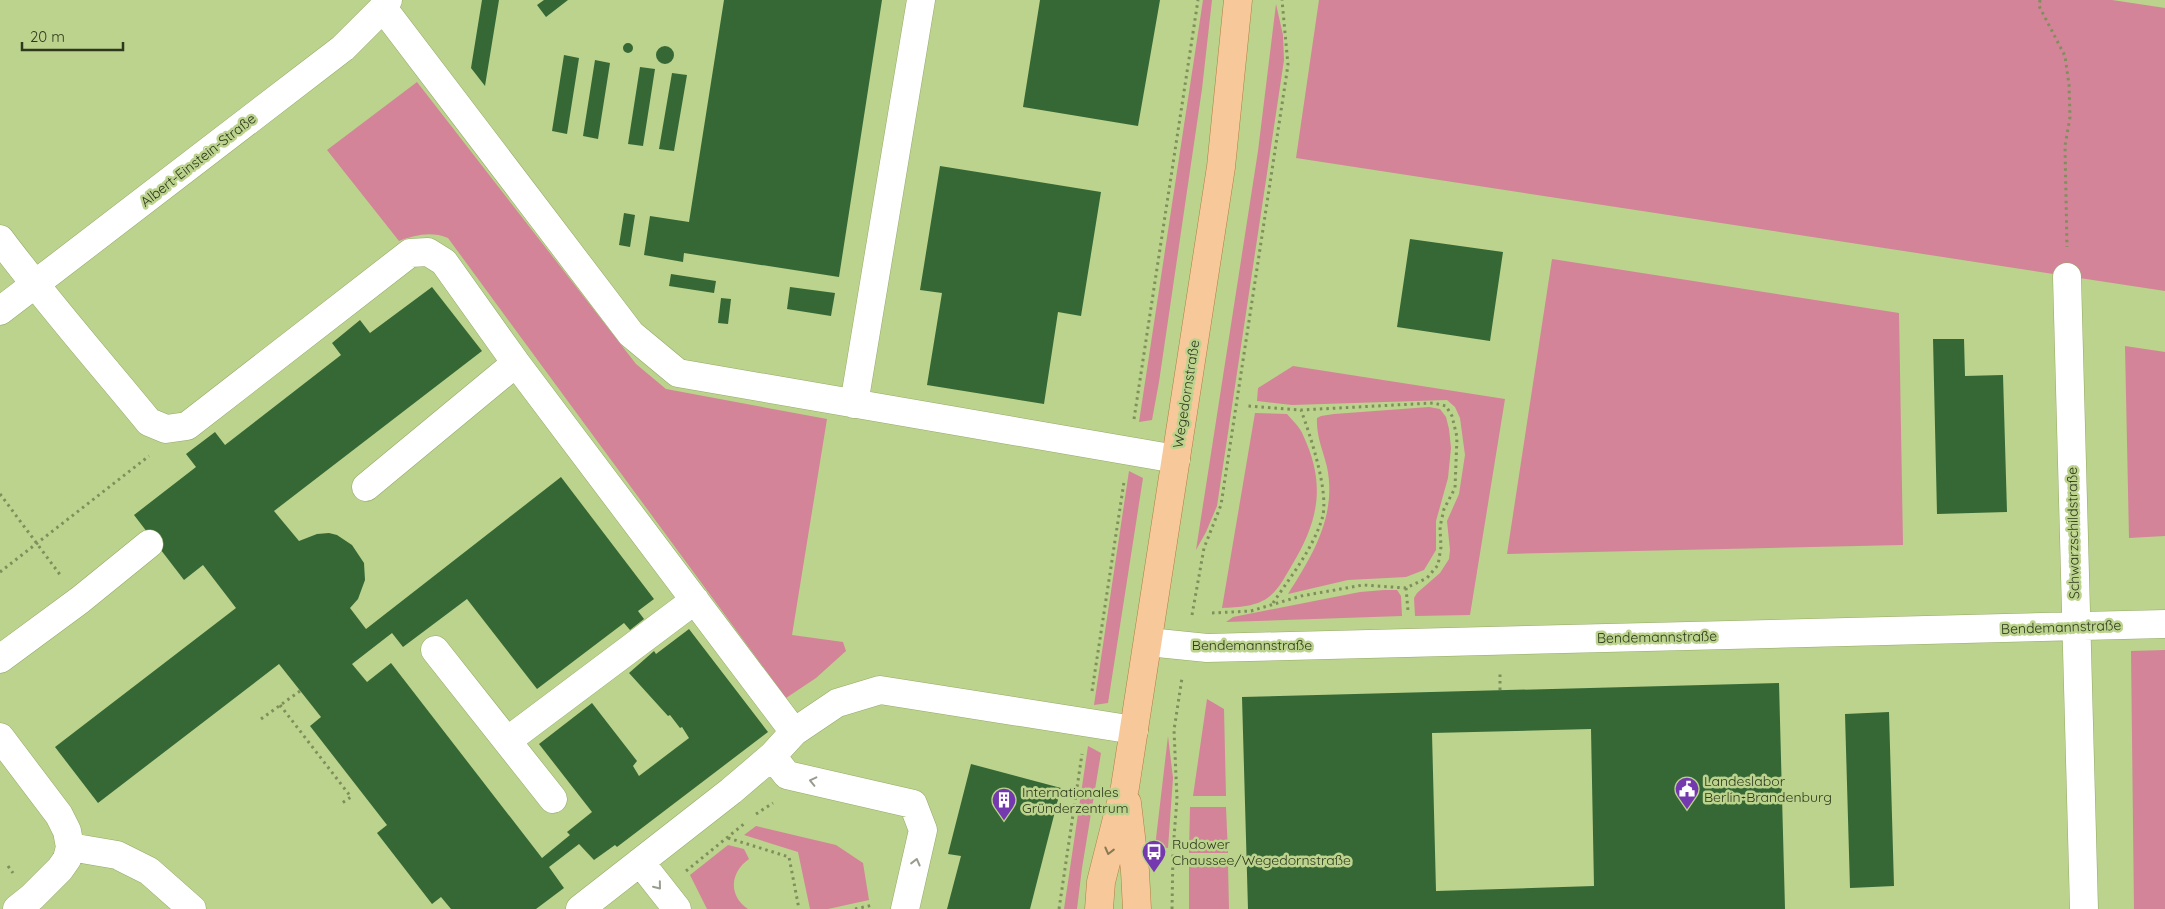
<svg xmlns="http://www.w3.org/2000/svg" width="2165" height="909" viewBox="0 0 2165 909" font-family="Quicksand,sans-serif">
<style>
.green{fill:#d38498}
.building{fill:#366835;fill-rule:evenodd}
.lines{fill:none;stroke-linecap:round;stroke-linejoin:round}
.minor-casing{stroke:#94ab67;stroke-width:29}
.major-casing{stroke:#ae7e42;stroke-width:29}
.path{stroke:#7e8f5b;stroke-width:3;stroke-dasharray:2.5 4;stroke-linecap:butt}
.minor{stroke:#fff;stroke-width:28}
.major{stroke:#f7c89a;stroke-width:28}
.oneway{stroke:#979c8e}
.oneway2{stroke:#897955}
.labels{text-anchor:middle;dominant-baseline:central;stroke-width:5;stroke-linejoin:round;paint-order:stroke}
.street-label{font-size:14px;fill:#2f381c;stroke:#bbd38d}
.poi-label{font-size:14px;fill:#2f381c;stroke:#bbd38d;text-anchor:start}
</style>
<rect width="100%" height="100%" fill="#bbd38d"/>
<path class="green" d="M1203,0H1212L1202,89L1159,382L1152,420L1139,422Z
M1319,0H2112L2165,8V291L1296,158Z
M1276,4L1283,35L1284,60L1217,506L1206,532L1196,550L1258,151Z
M417,82L636,364L666,389L827,419L792,635L843,642L846,651L816,678L786,698L448,238C431,231 415,235 399,241L327,150Z
M1552,259L1899,313L1903,545L1507,554Z
M2125,346L2165,352V536L2129,538Z
M1293,366L1505,399L1470,615L1415,616L1414,598L1417,593L1440,573L1449,559L1450,550L1447,521L1459,494L1465,455L1460,418L1455,407L1447,400L1292,405L1257,401L1258,388Z
M1429,407L1440,409L1446,417L1449,429L1451,448L1448,478L1436,521V550L1424,570L1406,577L1348,580L1288,594C1313,555 1337,515 1327,467C1323,450 1316,436 1317,418L1321,416L1334,414Z
M1255,413L1287,414C1292,420 1300,427 1303,435C1326,484 1319,520 1292,565C1286,575 1279,589 1270,596C1257,607 1238,607 1222,608Z
M1129,471L1143,478L1108,703L1094,705Z
M1384,590H1397L1401,596L1402,616L1226,622L1233,617L1360,592Z
M2165,650V909H2134L2131,651Z
M1207,699L1224,709L1226,796H1193Z
M1168,736L1173,778L1168,848L1155,847Z
M1088,746L1101,753L1082,868L1077,909H1064Z
M1190,807H1226L1228,853H1189Z
M756,826L836,845L863,863L869,900L828,909H810L798,852L744,835Z
M728,845L744,849L749,859C730,872 728,896 748,909H707L690,875Z
M1189,865H1228L1229,909H1189Z"/>
<path class="building" d="M482,0H499L485,86L471,68Z
M544,0H568L546,17L537,5Z
M724,0H882L839,277L684,253L683,262L644,255L650,216L689,222Z
M1040,0H1160L1138,126L1023,107Z
M623 48a5 5 0 1 1 10 0a5 5 0 1 1-10 0Z
M656 55a9 9 0 1 1 18 0a9 9 0 1 1-18 0Z
M564,55L579,58L567,134L552,131Z
M595,60L610,63L598,139L583,136Z
M640,67L655,69L643,146L628,144Z
M672,73L687,75L674,151L659,149Z
M940,166L1101,192L1081,316L1058,312L1044,404L927,385L942,293L920,290Z
M624,213L635,215L630,247L619,245Z
M1410,239L1503,252L1490,341L1397,327Z
M671,274L716,281L714,293L669,286Z
M432,287L482,351L274,511L299,541L317,534L329,533L337,535L352,545L364,563L365,580L358,599L350,608L366,629L561,477L654,599L638,611L644,619L630,630L624,623L537,689L467,599L403,647L392,633L352,664L367,682L391,663L542,858L570,835L567,832L592,812L539,744L592,703L637,761L633,766L639,776L689,738L682,727L680,728L670,715L668,716L629,673L654,651L656,654L689,629L768,732L617,847L615,845L594,860L579,844L549,867L564,888L536,909H451L441,897L432,904L377,833L387,825L310,726L321,717L279,664L98,803L55,747L236,608L203,565L184,580L134,515L196,467L186,454L215,432L225,445L341,355L332,343L360,320L370,333Z
M790,287L835,293L831,316L787,309Z
M721,298L731,299L728,324L718,323Z
M1933,339H1964L1965,376L2003,375L2007,512L1937,514Z
M1779,683L1785,909H1248L1242,697ZM1591,729L1594,886L1436,891L1432,733Z
M1889,712L1894,886L1850,888L1845,714Z
M971,764L1061,788L1030,909H947L961,856L948,854Z"/>
<g class="lines">
<defs>
<path id="minor" d="M383,8L631,334L678,373L1176,459
M0,239C47,302 99,361 149,422L166,429L187,426L410,253L428,252L444,262L516,363L794,732
M2067,277L2084,909
M0,311L343,48L383,8L388,0
M854,404L921,0
M366,487L516,363
M1148,642L1207,648L2165,624
M435,650L553,799
M0,659L80,600L149,544
M0,737L59,815L67,831L70,847L67,859L60,869L32,897L17,909
M507,741L695,600
M772,756L787,775L913,804L923,830L905,909
M70,847L117,855L149,871L192,909
M640,862L677,909
M580,909L731,791L772,756L794,732L837,703L880,690L1134,730"/>
<path id="major" d="M1127,803L1135,871L1137,909
M1099,909L1101,882L1125,787L1221,167L1238,0"/>
</defs>
<use href="#minor" class="minor-casing"/>
<use href="#major" class="major-casing"/>
<path class="path" d="M2040,0L2039,6L2065,56L2069,85L2070,117L2065,146L2067,247
M1134,419L1198,0
M0,494L61,576
M0,572L149,456
M1406,588L1408,611
M1273,603C1291,576 1312,550 1322,519C1330,493 1310,435 1301,410
M1212,613L1251,611L1301,596L1363,585L1406,588L1427,578L1438,565L1441,547L1440,527L1444,509L1455,488L1457,437L1452,416L1446,406L1433,403L1301,410L1247,406
M1192,615L1204,548L1221,505L1288,65L1282,0
M1500,690V671
M1092,691L1124,482
M280,705L351,797L342,803
M261,719L300,691
M756,814L773,803
M728,838L789,857L799,909
M8,866L13,873
M686,871L745,823
M855,909L873,905
M1059,909L1082,754
M1172,909L1173,850L1177,799L1174,730L1182,678"/>
<use href="#minor" class="minor"/>
<use href="#major" class="major"/>
</g>
<defs><path id="oneway-chevron" d="M-2-3.5L2.5 0L-2 3.5" fill="none" stroke-width="1.6" stroke-linecap="round" stroke-linejoin="round" transform="scale(1.25)"/></defs>
<g class="oneway">
<use href="#oneway-chevron" transform="translate(813 781) rotate(-167)"/>
<use href="#oneway-chevron" transform="translate(916 862) rotate(-76)"/>
<use href="#oneway-chevron" transform="translate(658 886) rotate(51)"/>
</g>
<use class="oneway2" href="#oneway-chevron" transform="translate(1109 851) rotate(104)"/>
<defs>
<symbol id="civic-pin" viewBox="-11 -11 22 30"><path d="M0 17L-7.5 6A9.5 9.5 0 1 1 7.5 6Z" fill="#7539af" stroke="#bbd38d"/><path d="M-.6-6.5H3V-4.5H.6V-3L4-1V1h2V6H-6V1h2V-1L-.6-3ZM-1.2 2.5V6h2.4V2.5Z" fill="#fff"/></symbol>
<symbol id="building-pin" viewBox="-11 -11 22 30"><path d="M0 17L-7.5 6A9.5 9.5 0 1 1 7.5 6Z" fill="#7539af" stroke="#bbd38d"/><path d="M-4-6H4V6H1V3H-1V6H-4ZM-2.5-4.3h1.7v1.8h-1.7ZM.8-4.3h1.7v1.8H.8ZM-2.5-1h1.7V.8h-1.7ZM.8-1h1.7V.8H.8Z" fill="#fff"/></symbol>
<symbol id="bus-pin" viewBox="-11 -11 22 30"><path d="M0 17L-7.5 6A9.5 9.5 0 1 1 7.5 6Z" fill="#7539af" stroke="#bbd38d"/><path d="M-5-6H5V4H4V6H2V4H-2V6H-4V4H-5ZM-3.5-4V0h7V-4ZM-3.5 1.2v1.5H-2V1.2ZM2 1.2v1.5H3.5V1.2Z" fill="#fff"/></symbol>
</defs>
<g fill-rule="evenodd">
<use href="#civic-pin" x="1673" y="775" width="28" height="38"/>
<use href="#building-pin" x="990" y="786" width="28" height="38"/>
<use href="#bus-pin" x="1140" y="838" width="28" height="38"/>
</g>
<g class="labels">
<g class="street-label">
<text transform="translate(198 160) rotate(-38)">Albert-Einstein-Straße</text>
<text transform="translate(1186 394) rotate(-81)">Wegedornstraße</text>
<text transform="translate(2073 533) rotate(-91)">Schwarzschildstraße</text>
<text transform="translate(2061 627) rotate(-2)">Bendemannstraße</text>
<text transform="translate(1657 637) rotate(-1)">Bendemannstraße</text>
<text x="1252" y="645">Bendemannstraße</text>
</g>
<g class="poi-label">
<text x="1704" y="781">Landeslabor<tspan x="1704" dy="16">Berlin-Brandenburg</tspan></text>
<text x="1022" y="792">Internationales<tspan x="1022" dy="16">Gründerzentrum</tspan></text>
<text x="1172" y="844">Rudower<tspan x="1172" dy="16">Chaussee/Wegedornstraße</tspan></text>
</g>
</g>
<path d="M22 42v8h101v-8" fill="none" stroke="#2f381c" stroke-width="2.5"/>
<text x="30" y="42" font-size="15" fill="#2f381c" stroke="#bbd38d" stroke-width="4" paint-order="stroke">20 m</text>
</svg>
